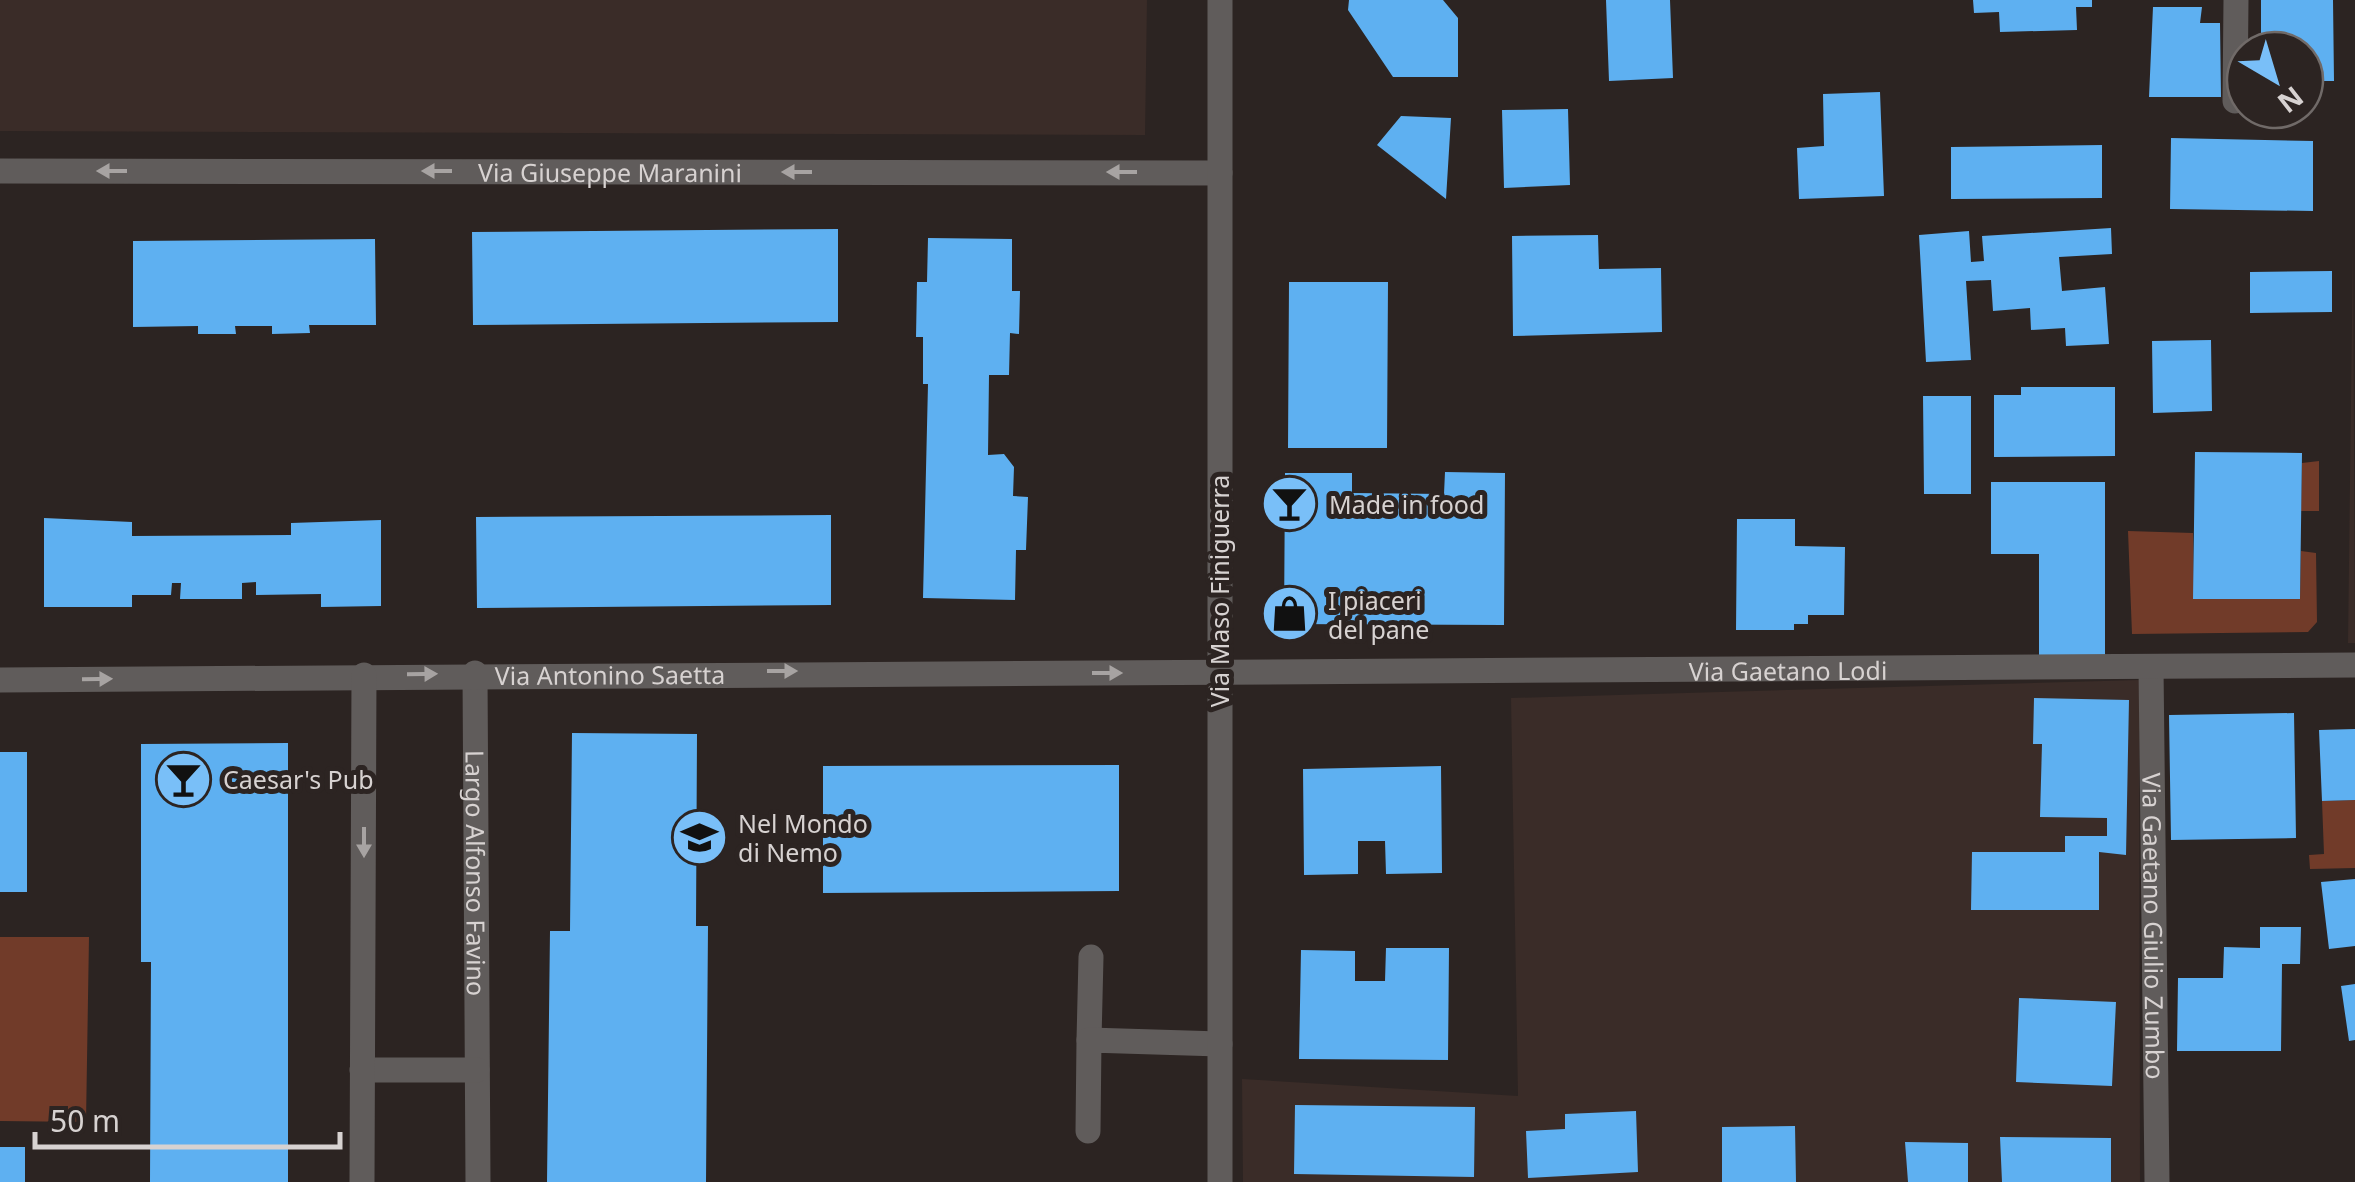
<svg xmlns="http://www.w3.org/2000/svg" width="2355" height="1182" viewBox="0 0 2355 1182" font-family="'Noto Sans',sans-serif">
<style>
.built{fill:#3a2c28}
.green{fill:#713b29}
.building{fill:#5eb0f1}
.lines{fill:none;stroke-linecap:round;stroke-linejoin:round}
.minor{stroke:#605c5b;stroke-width:25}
.oneway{fill:#a7a3a2}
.labels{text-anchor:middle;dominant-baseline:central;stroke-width:10;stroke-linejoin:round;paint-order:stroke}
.street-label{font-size:25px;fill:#d7d2d1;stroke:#2c2422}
.poi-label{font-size:25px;fill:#d7d2d1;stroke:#2c2422;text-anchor:start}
</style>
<rect width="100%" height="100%" fill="#2c2422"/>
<path class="built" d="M0,0H1147L1145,135L0,131Z
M2353,239L2355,643H2348Z
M2139,680L2140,1182H1243L1242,1079L1518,1096L1511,698Z"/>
<path class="green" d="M2319,461V511H2301L2302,463Z
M2128,531L2193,533L2194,599H2300L2301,551L2316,553L2317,622L2308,632L2132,634Z
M2355,800V868L2310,869L2309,855L2324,854L2322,801Z
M0,937H89L86,1122L0,1121Z"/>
<path class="building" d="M1349,0H1443L1458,18V77H1393L1348,10Z
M1606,0H1670L1673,78L1609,81Z
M1973,0H2092V7H2076L2077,30L2000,32L1999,12L1974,13Z
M2261,0H2333L2334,81H2305V50H2261Z
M2153,7H2202L2200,23H2220L2221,97H2149Z
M1880,92L1884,196L1799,199L1797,148L1824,146L1823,94Z
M1568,109L1570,185L1504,188L1502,110Z
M1401,116L1451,118L1446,199L1377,145Z
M2171,138L2313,141V211L2170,209Z
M2102,145V198L1951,199V147Z
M2111,228L2112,254L2059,257L2062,291L2105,287L2109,344L2066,346L2065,328L2031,330L2030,308L1993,311L1991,280L1966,281L1971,360L1926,362L1919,235L1969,231L1971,262L1984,261L1982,236Z
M838,229V322L473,325L472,232Z
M1598,235L1599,269L1661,268L1662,332L1513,336L1512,236Z
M928,238L1012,239V291H1020L1019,334L1010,333L1009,375H989L988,455L1004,454L1014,467L1013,496L1028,497L1026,550H1016L1015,600L923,598L928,384H923V337H916L917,282H927Z
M375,239L376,325H309L310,333L272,334V326H235L236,334H198V326L133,327V241Z
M2332,271V312L2250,313V272Z
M1289,282H1388L1387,448H1288Z
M2211,340L2212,411L2153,413L2152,341Z
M2021,387H2115V456L1994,457V395H2021Z
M1923,396H1971V494H1924Z
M2195,452L2302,453L2300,599H2193Z
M1445,472L1505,473L1504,625L1284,624L1285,473H1352V493L1444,494Z
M1991,482H2105V655L2039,656V554H1991Z
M831,515V605L477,608L476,517Z
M44,518L132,522V536L291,535V523L381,520V606L321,607V594L256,595V582L242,583V599H180L181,583H172L171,595H132V607H44Z
M1737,519H1795V546L1845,547L1844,615H1808V624H1794V630H1736Z
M2034,698L2129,700L2126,855L2099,852V910H1971L1972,852H2065V836H2107V818L2040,817L2042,744H2033Z
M2294,713L2296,838L2171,840L2169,715Z
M2355,729V800L2322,801L2319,730Z
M572,733L697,734L696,926H708L706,1182H547L550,931H570Z
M288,743V1182H150L151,962H141V744Z
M0,752H27V892H0Z
M1119,765V891L823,893V766Z
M1441,766L1442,873L1386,874L1385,841H1358V874L1304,875L1303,769Z
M2355,879V946L2329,949L2321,882Z
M2260,927H2301L2300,964H2282L2281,1051H2177L2178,978H2223L2224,947L2260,948Z
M1386,948H1449L1448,1060L1299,1059L1301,950L1355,951V981H1385Z
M2355,984V1040L2349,1041L2341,986Z
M2019,998L2116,1002L2112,1086L2016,1082Z
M1295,1105L1475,1107L1474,1177L1294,1174Z
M1636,1111L1638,1172L1528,1178L1526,1131L1565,1129V1114Z
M1795,1126L1796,1182H1722V1127Z
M2000,1137L2111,1138V1182H2002Z
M1905,1142L1968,1143V1182H1908Z
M0,1147H25V1182H0Z"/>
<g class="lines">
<g class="minor">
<path d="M2235,101L2236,0"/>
<path id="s1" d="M0,171L1220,173"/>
<path id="s2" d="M2151,668L2157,1182"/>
<path id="s3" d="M475,673L478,1182"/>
<path id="s4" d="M0,680C785,669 1570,676 2355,665"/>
<path d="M1089,1040L1091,957"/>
<path d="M362,1070H477"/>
<path d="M1088,1131L1089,1040L1220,1044"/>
<path d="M362,1182L364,675"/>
<path d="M1220,1182V0"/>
</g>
</g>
<defs><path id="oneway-solid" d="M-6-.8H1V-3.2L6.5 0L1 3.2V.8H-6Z" transform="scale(2.5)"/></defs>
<g class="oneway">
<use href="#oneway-solid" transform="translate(112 171) rotate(-180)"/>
<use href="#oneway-solid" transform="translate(437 171) rotate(-180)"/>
<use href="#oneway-solid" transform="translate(797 172) rotate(-180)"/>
<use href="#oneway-solid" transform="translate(1122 172) rotate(-180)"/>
<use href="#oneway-solid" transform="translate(782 671)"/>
<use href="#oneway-solid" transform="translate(1107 673)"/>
<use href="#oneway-solid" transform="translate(422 674) rotate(-1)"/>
<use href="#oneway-solid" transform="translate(97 679) rotate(-1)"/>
<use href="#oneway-solid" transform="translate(364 842) rotate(90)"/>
</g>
<defs>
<symbol id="bar-disc" viewBox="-11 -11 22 22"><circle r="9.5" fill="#79bff8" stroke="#2c2422"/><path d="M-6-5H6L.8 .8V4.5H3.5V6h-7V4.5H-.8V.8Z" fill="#111"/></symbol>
<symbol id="shop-disc" viewBox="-11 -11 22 22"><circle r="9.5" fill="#79bff8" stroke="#2c2422"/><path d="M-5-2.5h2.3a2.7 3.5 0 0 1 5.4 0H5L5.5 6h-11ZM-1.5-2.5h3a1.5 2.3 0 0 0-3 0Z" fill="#111"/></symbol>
<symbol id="school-disc" viewBox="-11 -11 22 22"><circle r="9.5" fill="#79bff8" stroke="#2c2422"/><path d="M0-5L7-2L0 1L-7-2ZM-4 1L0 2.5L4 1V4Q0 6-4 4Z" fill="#111"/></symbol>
</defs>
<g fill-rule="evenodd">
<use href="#bar-disc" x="1258" y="472" width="63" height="63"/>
<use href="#shop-disc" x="1258" y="582" width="63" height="63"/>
<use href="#bar-disc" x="152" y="748" width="63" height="63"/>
<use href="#school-disc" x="668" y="806" width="63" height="63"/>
</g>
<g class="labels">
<g class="street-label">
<text stroke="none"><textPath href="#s1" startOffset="610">Via Giuseppe Maranini</textPath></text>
<text transform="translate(1219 591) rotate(-90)">Via Maso Finiguerra</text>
<text stroke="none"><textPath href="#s4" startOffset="1788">Via Gaetano Lodi</textPath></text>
<text stroke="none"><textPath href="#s4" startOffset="610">Via Antonino Saetta</textPath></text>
<text stroke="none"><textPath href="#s3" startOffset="200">Largo Alfonso Favino</textPath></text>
<text stroke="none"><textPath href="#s2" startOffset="258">Via Gaetano Giulio Zumbo</textPath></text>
</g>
<g class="poi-label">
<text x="1329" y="504">Made in food</text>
<text x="1328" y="600">I piaceri<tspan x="1328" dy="29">del pane</tspan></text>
<text x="223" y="779">Caesar's Pub</text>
<text x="738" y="823">Nel Mondo<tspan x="738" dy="29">di Nemo</tspan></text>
</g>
</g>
<g transform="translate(2275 80) rotate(142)"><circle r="48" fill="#2c2422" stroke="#706a68" stroke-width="2.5"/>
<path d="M0-8L18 38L0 25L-18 38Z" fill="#79bff8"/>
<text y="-15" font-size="28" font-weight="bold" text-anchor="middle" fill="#d7d2d1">N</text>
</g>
<path d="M35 1132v15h305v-15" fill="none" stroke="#d7d2d1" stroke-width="5"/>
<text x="50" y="1132" font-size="30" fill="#d7d2d1" stroke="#2c2422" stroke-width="8" paint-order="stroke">50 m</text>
</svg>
